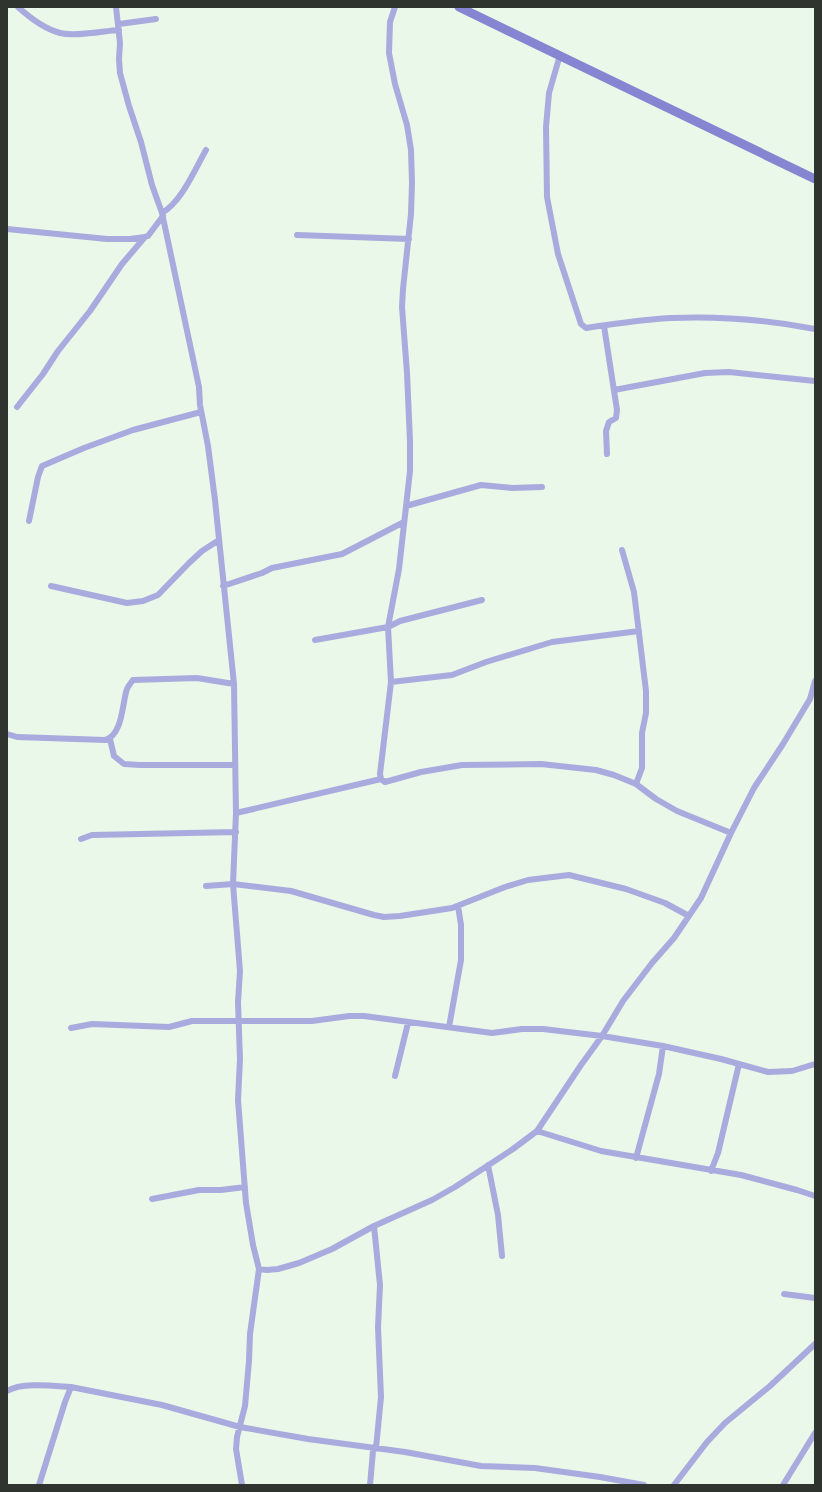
<svg xmlns="http://www.w3.org/2000/svg" width="822" height="1492" viewBox="0 0 822 1492" font-family="Lato,sans-serif">
<style>
.lines{fill:none;stroke-linecap:round;stroke-linejoin:round}
.street{stroke:#a9aade;stroke-width:6}
.secondary{stroke:#8685d1;stroke-width:9}
</style>
<rect width="100%" height="100%" fill="#e9f8e8"/>
<g class="lines">
<path class="street" d="M18,7C29,17 45,29 60,33C75,37 103,31 119,30
M116,7L120,43L119,59L120,73L129,106L141,142L152,185L162,213L199,387L200,405L208,446L215,500L234,684L236,813L233,884L240,971L238,1002L240,1059L238,1100L246,1203L253,1245L259,1269L250,1334L249,1361L245,1406L237,1437L236,1449L242,1485
M119,24L156,19
M560,55L549,93L546,127L547,197L558,254L581,324L586,328C615,324 643,319 672,318C719,316 768,320 815,329
M162,213C182,201 194,171 206,150
M7,229L107,239H130L145,237L148,236L163,216
M297,235L409,239
M604,326L617,410L616,418L609,422L606,431L607,454
M614,390L705,373L729,372L815,381
M17,407L43,374L58,351L90,311L122,264L145,237
M406,506L481,485L512,488L542,487
M29,521L38,477L42,466L84,448L133,430L201,412
M622,550L634,592L646,691V713L642,733V768L636,784
M51,586L127,603L143,601L158,595L189,563L202,551L219,540
M223,586L262,573L272,568L342,554L404,522
M315,640L388,627L400,621L482,600
M391,682L452,675L486,662L552,642L639,631
M7,734L17,737L105,740C123,735 122,703 127,689C128,686 131,683 133,680L197,678L234,684
M110,739L114,756L124,764L140,765H235
M381,779L380,774L391,682L388,627L399,569L410,471V441L407,373L402,307L403,289L411,214L412,183L411,150L407,125L395,84L389,53L390,22L395,7
M236,813L381,779L385,782L421,772L462,765L541,764L596,770L614,775L636,784L656,799L677,811L731,833
M81,839L92,835L236,832
M206,886L233,884L291,891L374,915L384,917L400,916L452,908L505,887L528,880L569,875L626,889L665,903L689,916
M449,1027L461,960V925L458,906
M71,1028L92,1024L169,1027L192,1021H312L349,1016H364L492,1033L522,1029H543L602,1036L663,1046L721,1059L768,1072L792,1071L815,1064
M395,1076L408,1023
M537,1131L601,1151L741,1175L797,1190L815,1196
M636,1158L659,1074L663,1046
M488,1165L498,1215L502,1256
M711,1171L718,1153L739,1064
M152,1199L199,1190H221L245,1187
M259,1269L267,1270L278,1269L299,1263L332,1249L374,1226L432,1200L455,1187L513,1149L537,1131L581,1065L602,1036L623,1001L652,963L674,938L701,898L731,833L754,788L783,744L810,699L815,681
M784,1294L815,1298
M7,1391C22,1382 54,1386 71,1387
M39,1485L65,1402L71,1387L162,1405L240,1427L308,1439L405,1452L481,1466L535,1468L600,1477L644,1485
M370,1485L373,1451L376,1448L381,1397L378,1327L380,1285L374,1226
M674,1485L707,1442L725,1423L770,1386L815,1344
M783,1485L815,1433"/>
<path class="secondary" d="M459,7L815,179"/>
</g>
<rect width="822" height="1492" fill="none" stroke="#2f342e" stroke-width="16"/>
</svg>
